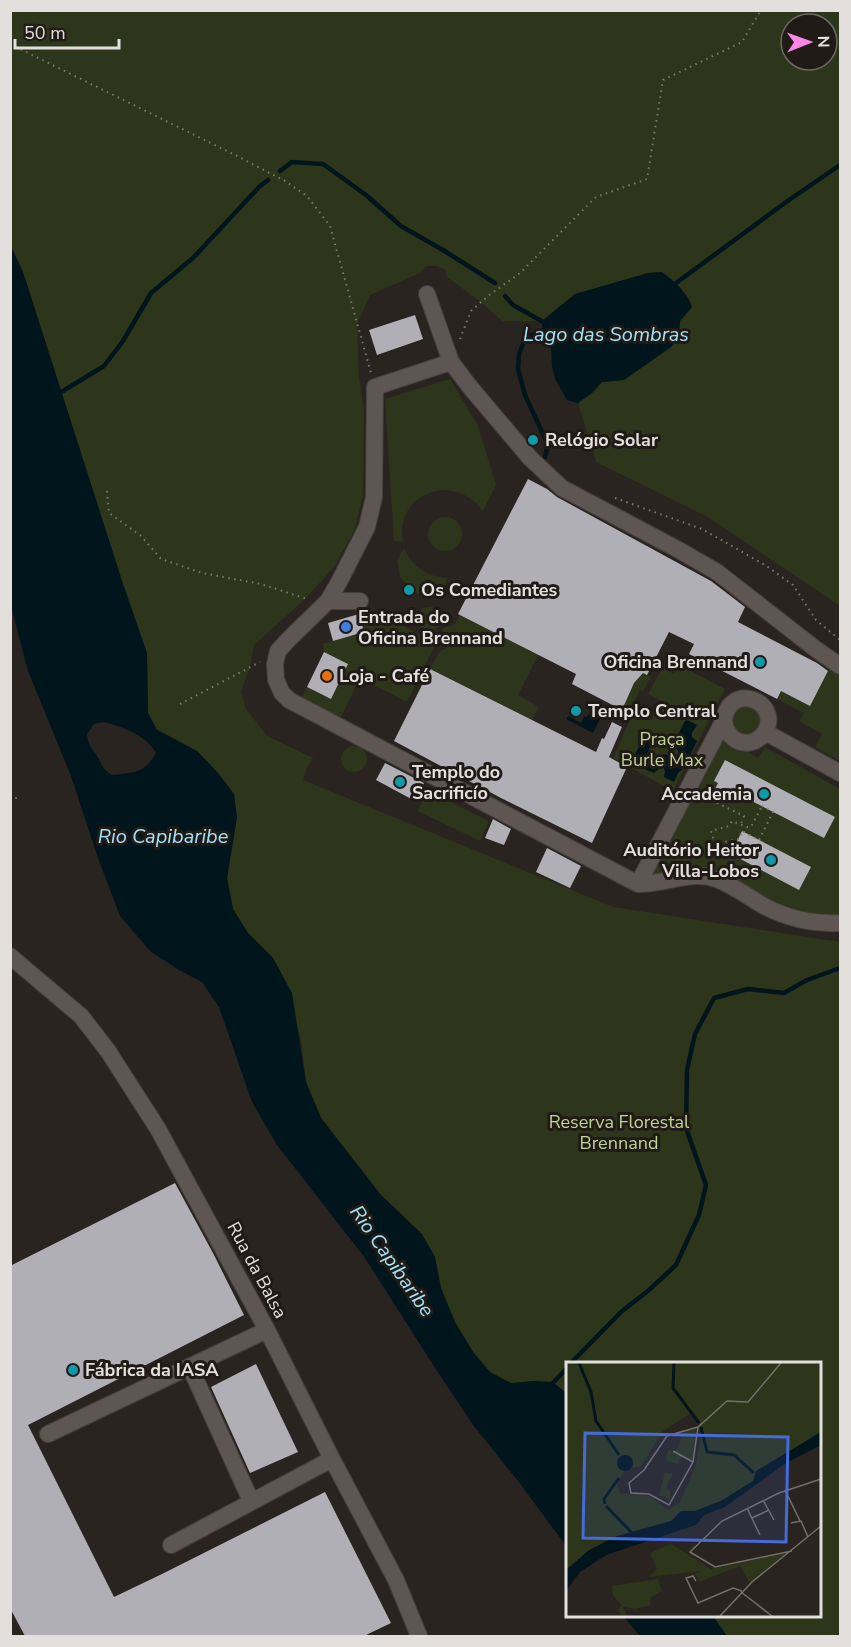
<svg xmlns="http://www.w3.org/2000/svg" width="851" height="1647" viewBox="0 0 851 1647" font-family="'Nunito Sans',sans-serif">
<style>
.green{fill:#2d361b;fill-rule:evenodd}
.water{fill:#00151c;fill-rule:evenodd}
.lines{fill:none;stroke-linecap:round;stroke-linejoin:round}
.stream{stroke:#00151c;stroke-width:4.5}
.building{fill:#b0afb6}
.minor-casing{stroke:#443f3c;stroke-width:18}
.path{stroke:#7d7875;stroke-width:2;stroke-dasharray:1.5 4.5;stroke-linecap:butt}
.minor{stroke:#5d5652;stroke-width:16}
.culture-dot{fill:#0f9aa8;stroke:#201b17;stroke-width:2}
.shop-dot{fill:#3f7fe0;stroke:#201b17;stroke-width:2}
.food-dot{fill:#e8710a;stroke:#201b17;stroke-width:2}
.labels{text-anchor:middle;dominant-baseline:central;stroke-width:6;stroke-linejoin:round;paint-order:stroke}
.poi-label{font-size:18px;font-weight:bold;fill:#e3dfdc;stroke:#201b17;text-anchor:start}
.park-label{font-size:18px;fill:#bfd594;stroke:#201b17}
.street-label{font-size:18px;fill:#e3dfdc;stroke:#201b17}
.water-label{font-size:20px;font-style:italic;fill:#a1e2f8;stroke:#201b17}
.inset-river{fill:none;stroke:#00151c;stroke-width:3}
.inset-road{fill:none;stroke:#746f6b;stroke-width:1.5}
.view{fill:#456bd9;fill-opacity:0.15;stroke:#456bd9;stroke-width:3}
.inset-edge{fill:none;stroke:#e3dfdc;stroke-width:3}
</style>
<rect width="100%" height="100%" fill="#2a2420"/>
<path class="green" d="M10,11H840V606L708,517L596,462L578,403L592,393L602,382L624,380L671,347L679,335L680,321L692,307L688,297L676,283L662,272L648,273L575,294L542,321H502L481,302L447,277L445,269L436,266H426L420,273L370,295L357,325L359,378L364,411L363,496L354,531L334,567L305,599L254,645L250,667L241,691L246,709L267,736L313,758L306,770L303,780L613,907L840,942V1636H727L713,1616H820V1364H568L567,1394L553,1382L533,1381L511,1384L490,1372L473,1352L455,1322L441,1288L435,1257L422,1235L381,1195L321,1118L306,1082L301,1038L273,958L248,933L233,909L227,878L237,817L219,774L197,751L157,729L148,713L147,653L123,584L23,272L11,244ZM791,24H827V60H791Z
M450,379L478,426L496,485L483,511C454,471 394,493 403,542L394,541L385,399Z
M428 534a17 17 0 1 1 34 0a17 17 0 1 1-34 0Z
M404,548C413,568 427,576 447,578L444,589L417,594L400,577L397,560Z
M417 619a12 12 0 1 1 24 0a12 12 0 1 1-24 0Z
M357,608L369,614L383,615L391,620L400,621L399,624L436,643L407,702L360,678L341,717L301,698L307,687L331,699L348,664L324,652L323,644L364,632Z
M460,614L538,655L518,695L539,707L532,720L430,669L440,651L445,649L448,643L442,629L455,624Z
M679,665L725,689L673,791L613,758L637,704L647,708L642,717L651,721L661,701L648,694L662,668L674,674Z
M829,669L840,677V761L815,747L822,734L799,721L804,713L777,699L781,691L810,705Z
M643,673L651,677L643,691L640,690L628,713L622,710L634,683Z
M743,704L761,713V729L748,737L733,730L731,714Z
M710,731L758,758L765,747L840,789V917L792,912L730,881L642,880Z
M341 759a13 13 0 1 1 26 0a13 13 0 1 1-26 0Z
M428,791L489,821L480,841L418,811Z"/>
<path class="water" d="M10,245L23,272L123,584L147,653L148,713L157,730L197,751L219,774L234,794L237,817L227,878L233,909L248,933L273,958L292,993L306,1082L321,1118L381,1195L422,1234L435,1257L441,1288L455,1322L473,1352L490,1372L511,1383L533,1381L553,1382L567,1394V1547L518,1481L473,1425L437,1371L365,1258L277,1145L252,1102L219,1007L202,982L179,970L150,951L120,916L98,858L71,776L28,671L11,606ZM104,722C123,727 146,735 156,753C145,773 133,773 112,775C100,767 104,767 97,756C91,746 89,748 87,734L94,724Z
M662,272C675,282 686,291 692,307L680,321L679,335L671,347L624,380L602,382L592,393L578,403L567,400L555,379L552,366L551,346L542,333V321L575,294L648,273Z
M591,702L605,709L593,733L566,719L568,716L581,723L584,716L587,717L591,709L588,707Z
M687,720L697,725L692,733V737L697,741L683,769L678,773L674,782L664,777L665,772L664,768H660L654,773L635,765L640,757L635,754L643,739L645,738L652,742L646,757L650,762L659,761L663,754L674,757L678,756V750L674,747L673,744L685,721Z
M623,1616H713L727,1636H640Z"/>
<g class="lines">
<path class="stream" d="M280,171L292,162L323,164L366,195L401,226L443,250L495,283
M676,283L789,200L840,165
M505,296L513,305L545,323
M542,333L532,335L524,342L519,354L518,369L525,395L548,445L545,457
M58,394L104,366L123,341L151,293L193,258L259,187L268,180
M570,1364L621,1312L649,1290L676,1265L699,1215L706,1185L686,1128L687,1070L695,1034L714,998L748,989L784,993L807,980L840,968
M549,1387L568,1367"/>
</g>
<path class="building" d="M415,315L423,339L377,355L369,330Z
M528,479L547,489L557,497L711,581L745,607L738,622L817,663L828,671L810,706L781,691L777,699L689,654L694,644L669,632L647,675L643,673L634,683L622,710L572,684L576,674L458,614Z
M359,614L364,632L333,641L328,623Z
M324,652L348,664L331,699L307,687Z
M430,669L596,752L602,738L604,739L612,722L622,727L609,757L627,767L592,843L501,798L394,741Z
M725,760L835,817L824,838L734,792L730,800L713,793L718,783L714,781Z
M385,763L424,783L415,801L376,780Z
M493,819L511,829L504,845L485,838Z
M742,831L811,867L799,890L731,854Z
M547,848L581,866L570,888L536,872Z
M175,1183L213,1253L244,1315L28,1425L114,1597L162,1574L325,1492L391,1623L364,1636H25L10,1608V1266Z
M256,1364L298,1452L250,1473L211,1387Z"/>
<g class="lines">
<defs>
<path id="minor" d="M427,294L451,362
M328,601H360
M840,666L817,650L717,572L677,549L562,488L530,458L470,387L451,362L375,387L374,497L367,527L339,582L328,601L288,640L278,651L275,664L276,680L282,693L289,700L638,884C663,885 690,870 716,879C733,885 748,897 764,906C788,919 814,924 840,923
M765,732L840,773
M638,884L724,720C730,681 780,701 766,730C763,736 758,740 752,742C737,746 725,734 724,720
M10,956L81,1016L108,1051L158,1129L267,1330L332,1459L396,1580L419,1636
M190,1367L251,1501
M48,1434L267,1330
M171,1545L332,1459"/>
</defs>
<use href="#minor" class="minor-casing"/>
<path class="path" d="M10,44L237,156L285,181L307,196L330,226L371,373
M460,339L471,311L488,296L520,273L596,197L647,179L663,80L742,42L761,10
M107,491L109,513L141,536L161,559L202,573L261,584L307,599
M615,498L702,529L765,565L793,585L816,620L840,640
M180,704L260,662
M716,794L713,801L744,816L741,824
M10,801L20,796
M762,806L773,812L759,840L742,831L739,839L715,844L711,831L729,826L732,821L747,827H751Z"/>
<use href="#minor" class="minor"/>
</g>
<g class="culture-dot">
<circle cx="533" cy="440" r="6"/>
<circle cx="409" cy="590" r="6"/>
<circle cx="760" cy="662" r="6"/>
<circle cx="576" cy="711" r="6"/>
<circle cx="400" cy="782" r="6"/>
<circle cx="764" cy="794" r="6"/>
<circle cx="771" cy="860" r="6"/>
<circle cx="73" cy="1370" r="6"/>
</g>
<circle class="shop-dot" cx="346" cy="627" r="6"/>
<circle class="food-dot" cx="327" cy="676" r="6"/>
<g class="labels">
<g class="poi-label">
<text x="545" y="440">Relógio Solar</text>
<text x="421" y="590">Os Comediantes</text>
<text x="358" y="617">Entrada do<tspan x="358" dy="21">Oficina Brennand</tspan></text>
<text x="748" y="662" text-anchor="end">Oficina Brennand</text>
<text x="339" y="676">Loja - Café</text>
<text x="588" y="711">Templo Central</text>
<text x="412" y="772">Templo do<tspan x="412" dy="21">Sacrificío</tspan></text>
<text x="752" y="794" text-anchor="end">Accademia</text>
<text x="759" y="850" text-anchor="end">Auditório Heitor<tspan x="759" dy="21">Villa-Lobos</tspan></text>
<text x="85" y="1370">Fábrica da IASA</text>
</g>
<g class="park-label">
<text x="662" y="739">Praça<tspan x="662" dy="21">Burle Max</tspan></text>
<text x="619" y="1122">Reserva Florestal<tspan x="619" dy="21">Brennand</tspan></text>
</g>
<g class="street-label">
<text transform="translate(257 1270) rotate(62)">Rua da Balsa</text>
</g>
<g class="water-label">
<text x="606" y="334">Lago das Sombras</text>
<text x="163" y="836">Rio Capibaribe</text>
<text transform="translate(392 1261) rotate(55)">Rio Capibaribe</text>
</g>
</g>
<g transform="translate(566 1362)">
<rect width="255" height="255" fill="#2a2420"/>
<path d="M0,1H255V70L205,100L187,119L155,139L129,149H118L105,159L39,179L0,208ZM125,51L132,57L135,75L130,103L114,140L103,148L83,134L54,131L51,122L58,110L52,97L68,106L75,104L97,69ZM130,67L127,99L116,94L112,102L102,99L100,94L103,88L109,91L118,70ZM99,111L107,112L100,125L104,128V141L103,137L93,133ZM105,182L145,207L221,191L184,222L174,204L133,220L129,212L135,209L83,215L91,207L84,191ZM92,217L96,229L85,235L84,243L69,247L57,244L61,254H55L52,247L56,244L47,233L46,224Z" fill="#2d361b" fill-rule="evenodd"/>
<path d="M255,70V83L220,101L159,145L138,153L130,163L40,193L14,210L0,229V208L23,188L51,174L105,159L115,149H129L155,139L187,119L190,109ZM51 101a8 8 0 1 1 16 0a8 8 0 1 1-16 0Z" fill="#00151c"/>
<path class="inset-river" d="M13,1L25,30L30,59L53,93M108,1L107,26L133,61M135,65L141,90L168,93L188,111M39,142L38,137L53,116M40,144L66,171"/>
<path class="inset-road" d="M132,65L127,100L103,143L83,132L65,131L63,121L78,108L101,74L132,65L161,39L182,40L215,1M107,89L127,100M219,128L234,159M197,138L208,158M181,146L194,173M186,156L203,148M225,161L235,159L242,175M226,189L149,205L124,190L156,159L213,131L255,117M130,219L127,214L120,216L132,241L167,226L176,229M175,230L206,254M154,254L186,220L255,164"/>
<path class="view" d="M19,71L222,75L220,180L17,176Z"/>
<rect width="255" height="255" class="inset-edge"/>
</g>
<rect width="851" height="1647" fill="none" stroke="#e3dfdc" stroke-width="24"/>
<g transform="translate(809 42) rotate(89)"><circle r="28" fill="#201b17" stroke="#6e6966" stroke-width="1.5"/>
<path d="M0-4.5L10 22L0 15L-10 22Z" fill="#fa87e8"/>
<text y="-9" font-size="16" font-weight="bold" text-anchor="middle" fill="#e3dfdc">N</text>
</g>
<path d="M15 39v9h104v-9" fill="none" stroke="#e3dfdc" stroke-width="3"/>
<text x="24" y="39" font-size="18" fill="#e3dfdc" stroke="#201b17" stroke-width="4.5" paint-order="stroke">50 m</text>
</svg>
